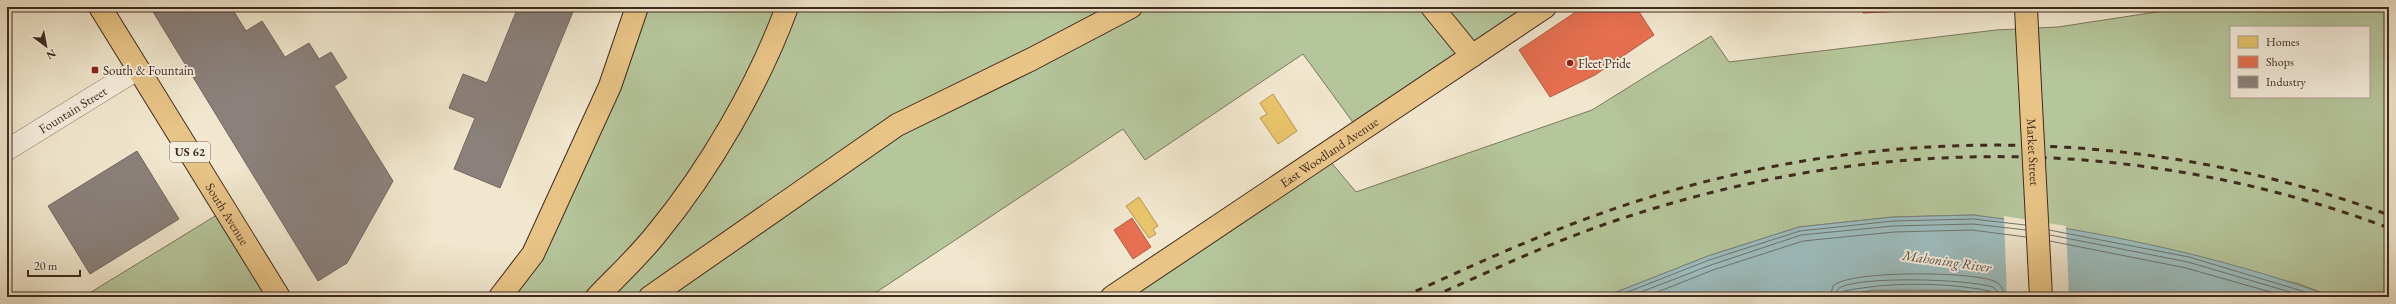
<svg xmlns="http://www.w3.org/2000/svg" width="2396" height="304" viewBox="0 0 2396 304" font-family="'EB Garamond',serif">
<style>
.green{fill:#b6c69c;stroke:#7b785d;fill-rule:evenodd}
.water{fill:#9dbec0;stroke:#78837f}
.pier{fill:#f1e7ce}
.homes{fill:#e9c46a;stroke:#b69653}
.shops{fill:#e76f51;stroke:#b55a42}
.industry{fill:#8a817c;stroke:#746760}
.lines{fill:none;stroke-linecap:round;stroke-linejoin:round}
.shore{stroke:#6e746f;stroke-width:1}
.minor-casing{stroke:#6c594a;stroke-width:22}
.major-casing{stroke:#402a1e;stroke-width:24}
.highway-casing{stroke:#402a1e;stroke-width:24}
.minor{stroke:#f6efdf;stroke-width:21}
.major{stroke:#e8c487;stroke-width:22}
.highway{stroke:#e8c487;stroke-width:22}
.rail{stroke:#402a1e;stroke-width:3;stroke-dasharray:7 7;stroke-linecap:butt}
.major-bridge-casing{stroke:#402a1e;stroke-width:24;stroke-linecap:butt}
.major-bridge{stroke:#e8c487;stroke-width:22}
.poi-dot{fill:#8f2418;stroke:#f6efdf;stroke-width:1.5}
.labels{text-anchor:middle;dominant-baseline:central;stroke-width:4;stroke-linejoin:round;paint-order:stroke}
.shield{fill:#f6efdf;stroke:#776558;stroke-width:1}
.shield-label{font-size:12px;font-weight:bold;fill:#402a1e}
.poi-label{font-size:13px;fill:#402a1e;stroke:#f6efdf;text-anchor:start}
.street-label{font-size:13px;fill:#402a1e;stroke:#f6efdf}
.water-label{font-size:14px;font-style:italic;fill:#574f46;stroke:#f6efdf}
</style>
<rect width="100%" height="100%" fill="#f1e7ce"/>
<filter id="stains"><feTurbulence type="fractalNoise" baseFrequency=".005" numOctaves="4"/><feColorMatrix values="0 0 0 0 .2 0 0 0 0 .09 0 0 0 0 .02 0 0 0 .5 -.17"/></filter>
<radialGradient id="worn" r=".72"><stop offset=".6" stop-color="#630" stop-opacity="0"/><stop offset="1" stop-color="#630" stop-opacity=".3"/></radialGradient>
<path class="green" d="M637,7H1545L1360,132L1303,54L1145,160L1123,129L869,297H500L533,254Z
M2189,7H2389V297H2333L2299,284L2079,231L1973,215L1893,217L1799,227L1708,256L1604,297H1112L1325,155L1356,192L1592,110L1711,36L1729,62L1996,30L2058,27ZM2231,27H2369V97H2231Z
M220,213L277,297H83Z
M1873,290H1958L2000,297H1834Z"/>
<path class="water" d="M1973,215C2095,230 2218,255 2333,297H2000L1958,290H1873L1834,297H1604L1708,256L1799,227L1893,217Z"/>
<path class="pier" d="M2004,216L2066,226L2069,297H2007Z"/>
<path class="homes" d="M1273,94L1297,131L1278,144L1260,118L1267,114L1260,103Z
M1139,197L1158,226L1153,229L1156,234L1149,238L1126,206Z"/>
<path class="shops" d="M1583,7H1636L1654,35L1595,75L1550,97L1519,50Z
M1863,7H1989L1863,13Z
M1132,218L1151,247L1133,259L1114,230Z"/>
<path class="industry" d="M150,7H231L246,31L262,21L285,57L309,43L319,59L331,52L347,78L334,86L393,181L347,263L318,281Z
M518,7H575L500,188L454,169L475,118L449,108L463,74L487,83Z
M137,151L179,219L90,274L48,206Z"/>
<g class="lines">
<path class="shore" d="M2049,230L2189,257L2322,297
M2050,235L2188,262L2307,297
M2050,241L2186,268L2288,297
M1615,297L1709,260L1800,231L1893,221L1973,219L2025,225
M1628,297L1711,265L1801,235L1893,226L1973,224L2026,230
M1645,297L1713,270L1803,241L1894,232L1972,230L2026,237
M1830,297L1833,286C1848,270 1976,271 1996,282C2002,285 2004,291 2004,297
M1836,297C1836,293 1837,289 1841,287C1865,276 1966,279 1993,287L1997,291L1998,297
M1841,297L1844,291C1891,282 1943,282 1990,291L1993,297"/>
<defs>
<g id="minor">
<path id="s1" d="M7,150L138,69"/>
</g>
<g id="major">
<path id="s2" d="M100,7L279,297"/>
<path d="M2026,7L2027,29"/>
<path id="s3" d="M1112,297L1545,7"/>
</g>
<path id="highway" d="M1432,7L1472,56
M500,297L533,254L610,86L637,7
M597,297C617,276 639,256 657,233C709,170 759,84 787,7
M650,297L897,125L1032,59L1131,7"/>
</defs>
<use href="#minor" class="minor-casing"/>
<use href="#major" class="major-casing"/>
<use href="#highway" class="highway-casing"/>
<use href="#minor" class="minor"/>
<use href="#major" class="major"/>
<use href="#highway" class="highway"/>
<path class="rail" d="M1403,297C1465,269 1527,240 1591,217C1848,123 2132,120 2389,215
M1432,297C1486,273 1541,247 1597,227C1858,135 2129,131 2389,228"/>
<defs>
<g id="major-bridge">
<path id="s4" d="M2027,29L2041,297"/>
</g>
</defs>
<use href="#major-bridge" class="major-bridge-casing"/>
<use href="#major-bridge" class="major-bridge"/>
</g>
<g class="poi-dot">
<circle cx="1570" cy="63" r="4"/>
<rect x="91" y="66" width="8" height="8" rx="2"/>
</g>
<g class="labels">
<rect class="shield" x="170" y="142" width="40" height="20" rx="3"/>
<g class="shield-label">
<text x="190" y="152">US 62</text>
</g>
<g class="poi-label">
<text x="1578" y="63">Fleet Pride</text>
<text x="103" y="70">South &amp; Fountain</text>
</g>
<g class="street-label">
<text stroke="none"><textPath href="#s1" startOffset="77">Fountain Street</textPath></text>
<text stroke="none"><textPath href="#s3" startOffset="261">East Woodland Avenue</textPath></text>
<text stroke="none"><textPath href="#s4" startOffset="123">Market Street</textPath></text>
<text stroke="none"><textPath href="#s2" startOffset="243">South Avenue</textPath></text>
</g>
<g class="water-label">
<text transform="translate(1947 261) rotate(8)">Mahoning River</text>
</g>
</g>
<rect width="2396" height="304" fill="none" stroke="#f1e7ce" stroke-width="24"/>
<rect x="8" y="8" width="2380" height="288" fill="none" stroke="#402a1e" stroke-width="2"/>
<rect x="12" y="12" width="2372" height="280" fill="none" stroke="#402a1e"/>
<rect x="2230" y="26" width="140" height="72" fill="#f6efdf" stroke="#ada092"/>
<rect x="2238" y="36" width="20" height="12" fill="#e9c46a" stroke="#ada092"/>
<text x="2266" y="46" font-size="12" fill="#402a1e">Homes</text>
<rect x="2238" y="56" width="20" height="12" fill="#e76f51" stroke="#ada092"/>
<text x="2266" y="66" font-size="12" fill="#402a1e">Shops</text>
<rect x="2238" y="76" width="20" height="12" fill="#8a817c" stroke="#ada092"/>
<text x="2266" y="86" font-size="12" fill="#402a1e">Industry</text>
<g transform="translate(46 46) rotate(148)" stroke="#f6efdf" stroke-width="3" paint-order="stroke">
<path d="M0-3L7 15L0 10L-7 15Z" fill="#402a1e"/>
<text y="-6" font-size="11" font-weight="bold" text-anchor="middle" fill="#402a1e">N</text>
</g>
<path d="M28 270v6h52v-6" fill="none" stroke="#402a1e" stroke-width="2"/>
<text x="34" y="270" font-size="12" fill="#402a1e" stroke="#f6efdf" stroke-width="3" paint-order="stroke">20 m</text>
<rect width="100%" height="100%" filter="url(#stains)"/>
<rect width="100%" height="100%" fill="url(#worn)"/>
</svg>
